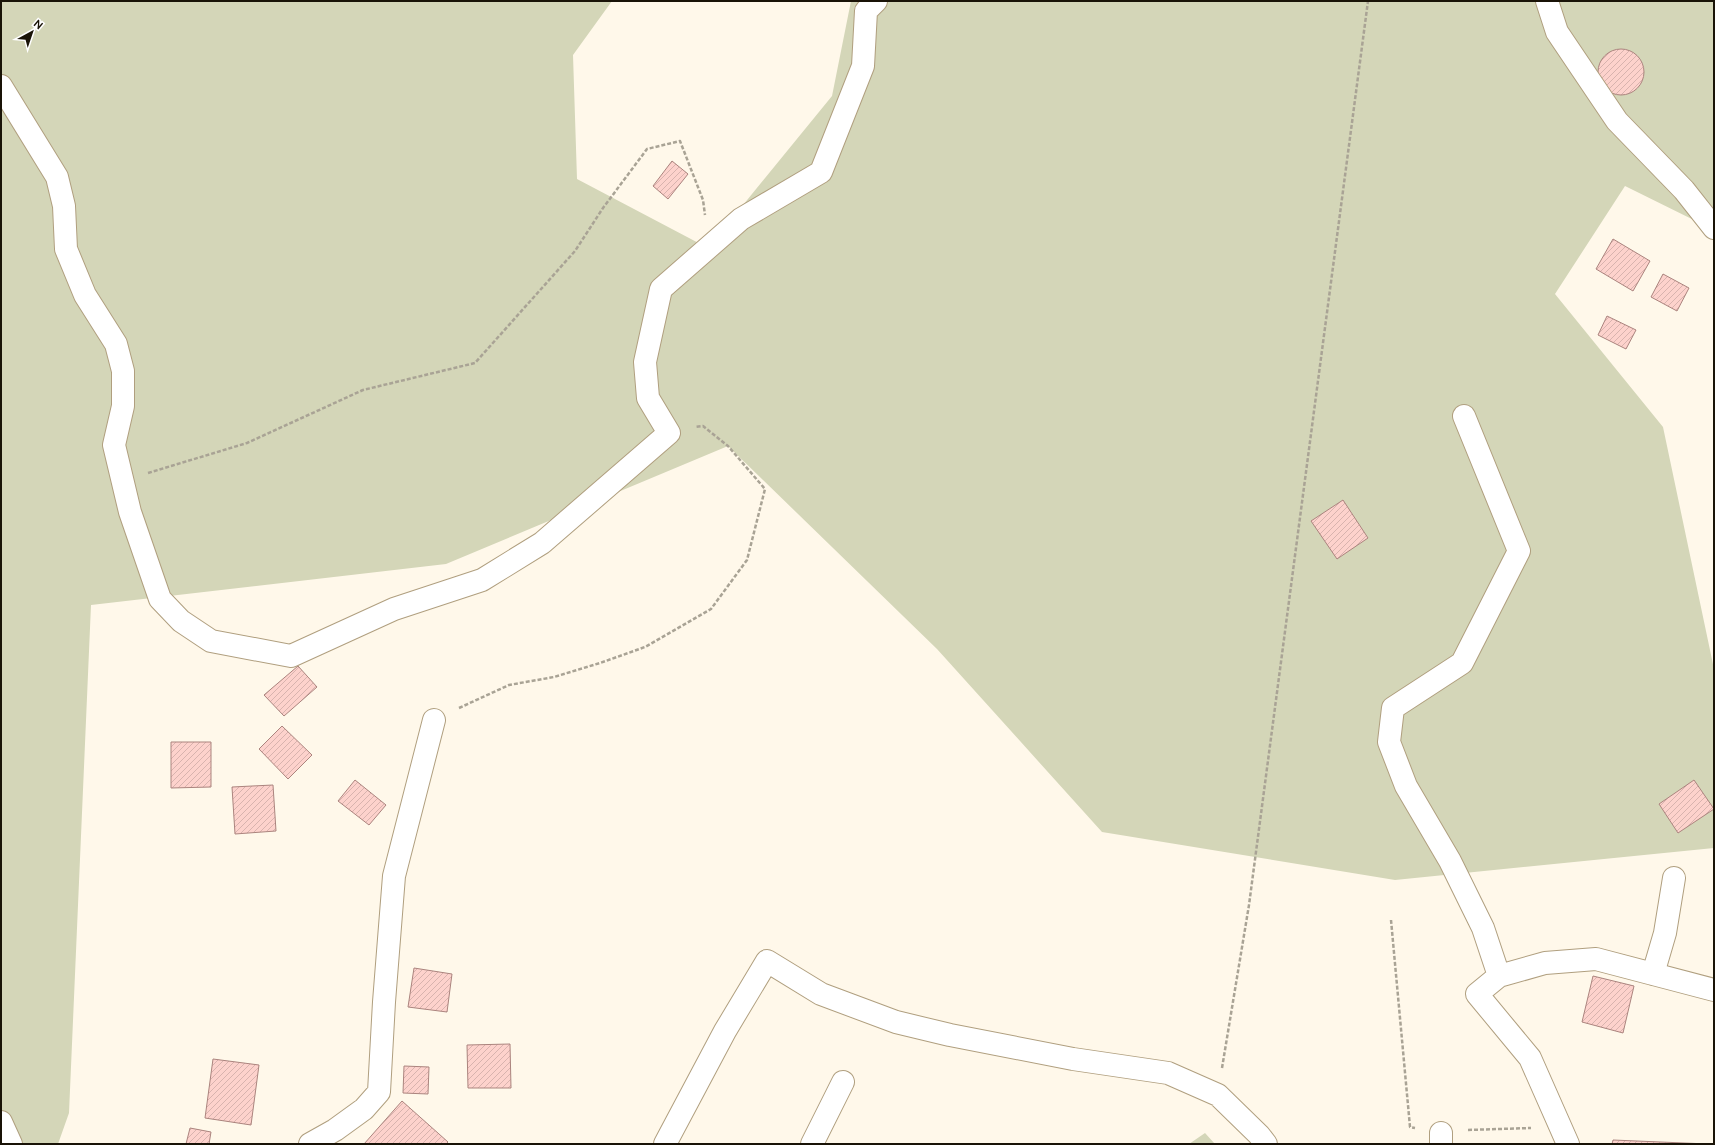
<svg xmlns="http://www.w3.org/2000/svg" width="1715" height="1145" viewBox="0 0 1715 1145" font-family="Ubuntu,sans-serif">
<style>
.green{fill:#d4d6b8}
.building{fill:url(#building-hatch);stroke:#ab847e}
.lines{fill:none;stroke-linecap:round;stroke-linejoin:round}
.minor-casing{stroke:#b09f7f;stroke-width:24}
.path{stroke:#a9a395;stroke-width:2.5;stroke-dasharray:4 2;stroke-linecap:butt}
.minor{stroke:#fff;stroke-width:22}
</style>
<defs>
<pattern id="building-hatch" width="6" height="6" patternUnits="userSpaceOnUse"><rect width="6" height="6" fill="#fdd2cc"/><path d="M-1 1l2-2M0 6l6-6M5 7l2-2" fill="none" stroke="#d8b3ae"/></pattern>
</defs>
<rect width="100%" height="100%" fill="#fff8ea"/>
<path class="green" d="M1,1H612L573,55L577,179L708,248L832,96L851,1H1714V230L1625,186L1555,294L1663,427L1714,669V848L1395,880L1102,832L937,649L728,446L446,564L91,605L69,1113L58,1144H1Z
M1205,1133L1215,1144H1189Z"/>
<path class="building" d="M1598 72a23 23 0 1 1 46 0a23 23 0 1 1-46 0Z
M672,161L688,174L668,199L653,186Z
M1613,239L1650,261L1633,291L1596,269Z
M1663,274L1689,288L1677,311L1651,297Z
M1607,316L1636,330L1626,349L1598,335Z
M1343,500L1368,538L1337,559L1311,521Z
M298,666L317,687L284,716L264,695Z
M282,726L312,755L288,779L259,749Z
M171,742H211V787L171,788Z
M355,780L386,805L369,825L338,801Z
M1694,780L1714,809L1678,833L1659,804Z
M273,785L276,831L235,834L232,787Z
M414,968L452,974L447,1012L408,1007Z
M1593,976L1634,986L1623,1033L1582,1022Z
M510,1044L511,1088H468L467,1045Z
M213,1059L259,1065L251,1125L205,1118Z
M404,1066L429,1067L428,1094L403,1093Z
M402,1101L448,1142L446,1144H364Z
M190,1128L211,1132L209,1144H186Z
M1613,1140L1708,1144H1612Z"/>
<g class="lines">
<defs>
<path id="minor" d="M1547,1L1557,32L1617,121L1684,190L1714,228
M1,86L57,177L64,206L66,249L85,295L116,344L123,371V406L114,445L130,512L160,599L181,621L211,641L291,656L394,609L482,580L542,543L669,433L648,398L645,362L661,289L741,219L821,172L863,66L866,11L876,1
M1464,416L1519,551L1462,663L1393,708L1389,742L1406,786L1450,861L1483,928L1499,976
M1653,974L1665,933L1674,878
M1,1122L11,1144
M1441,1133V1144
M310,1144L335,1130L364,1109L379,1092L384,1002L394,876L434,720
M665,1144L725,1031L767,961L821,994L896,1022L950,1035L1073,1059L1168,1073L1218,1095L1259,1135L1266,1144
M812,1144L843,1082
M1568,1144L1530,1058L1477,994L1499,976L1545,963L1596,959L1714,990"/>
</defs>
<use href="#minor" class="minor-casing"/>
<path class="path" d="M148,473L247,443L363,390L475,363L575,251L603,208L647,149L680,141L703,200L705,215
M459,708L509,685L554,677L600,663L645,647L711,609L747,560L765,489L728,446L703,426L695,427
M1391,920L1410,1127L1415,1128
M1222,1068L1249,905L1368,1
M1468,1130L1531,1128"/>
<use href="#minor" class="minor"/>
</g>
<rect width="1715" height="1145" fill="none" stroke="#191307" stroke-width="4"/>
<g transform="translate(32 32) rotate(40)" stroke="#ffffff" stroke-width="3" paint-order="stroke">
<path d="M0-3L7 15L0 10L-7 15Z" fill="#191307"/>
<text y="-6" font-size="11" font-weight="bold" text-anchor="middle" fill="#191307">N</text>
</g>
</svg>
